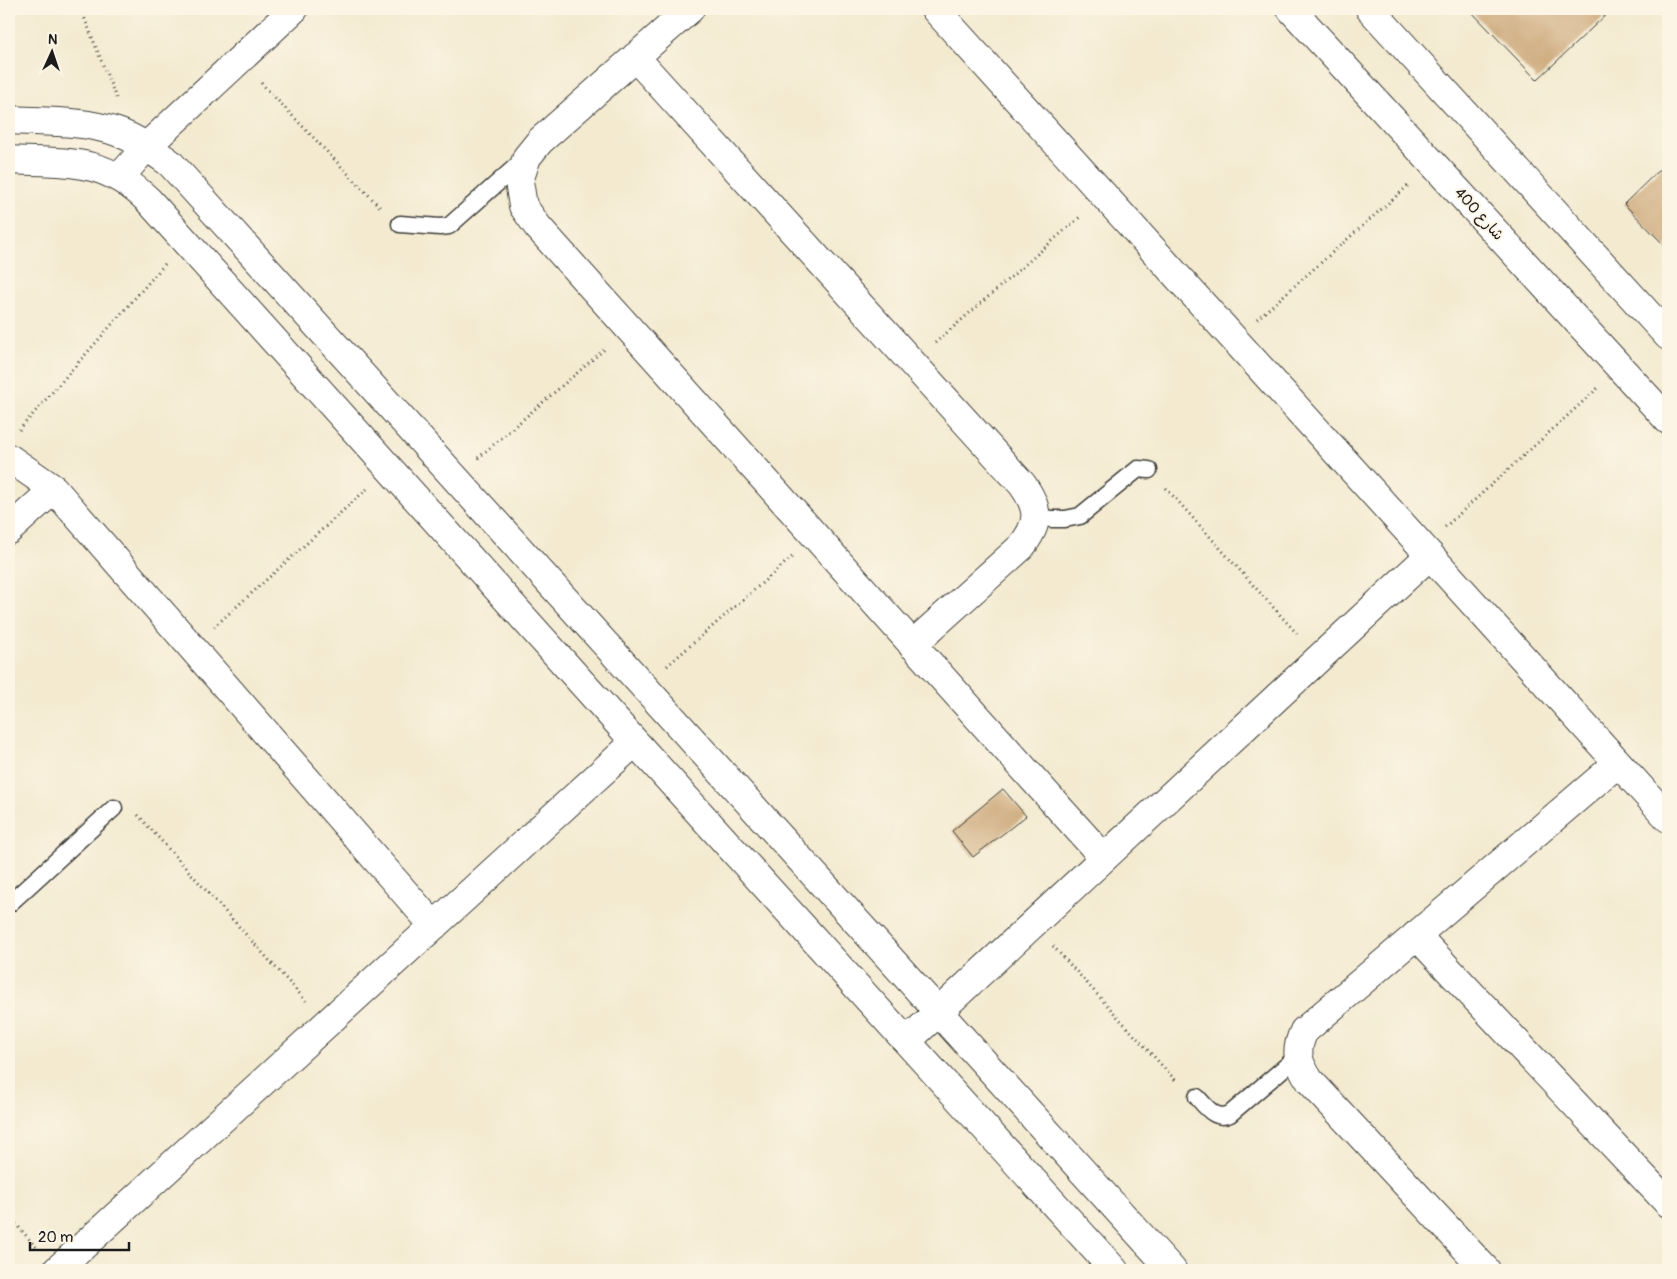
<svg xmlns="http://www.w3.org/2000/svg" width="1677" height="1279" viewBox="0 0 1677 1279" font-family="Pangolin,'Playpen Sans Arabic',sans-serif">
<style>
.building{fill:#d0af83}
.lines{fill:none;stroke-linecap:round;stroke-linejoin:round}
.service-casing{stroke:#3c3b37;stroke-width:19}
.minor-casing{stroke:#3c3b37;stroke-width:30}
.tertiary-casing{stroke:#3c3b37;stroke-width:30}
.path{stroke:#3c3b37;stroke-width:3;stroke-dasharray:1 4;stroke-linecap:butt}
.service{stroke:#fff;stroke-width:16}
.minor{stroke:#fff;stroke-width:28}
.tertiary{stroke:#fff;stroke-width:28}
.labels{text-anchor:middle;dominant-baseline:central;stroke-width:4;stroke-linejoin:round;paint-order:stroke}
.street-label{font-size:15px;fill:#1c1c1c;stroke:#fcf5e5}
</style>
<rect width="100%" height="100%" fill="#fcf5e5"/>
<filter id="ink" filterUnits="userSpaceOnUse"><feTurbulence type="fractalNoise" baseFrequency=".02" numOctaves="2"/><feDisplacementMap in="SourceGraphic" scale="10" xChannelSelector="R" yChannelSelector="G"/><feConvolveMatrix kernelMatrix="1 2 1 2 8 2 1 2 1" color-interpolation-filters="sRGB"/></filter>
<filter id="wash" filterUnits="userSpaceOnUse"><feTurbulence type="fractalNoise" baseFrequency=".0096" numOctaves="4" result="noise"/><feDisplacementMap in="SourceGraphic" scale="20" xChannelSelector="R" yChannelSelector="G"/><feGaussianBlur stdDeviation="1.12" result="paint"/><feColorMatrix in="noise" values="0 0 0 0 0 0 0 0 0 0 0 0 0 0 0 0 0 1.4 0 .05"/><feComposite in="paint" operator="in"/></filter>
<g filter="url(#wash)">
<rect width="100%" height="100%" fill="#f3ead0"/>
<g id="blocks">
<path class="building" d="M1469,9H1612L1537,80Z
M1668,161V249L1624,204Z
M1003,789L1026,816L973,857L952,831Z"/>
</g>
</g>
<g filter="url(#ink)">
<use href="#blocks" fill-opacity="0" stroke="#3c3b37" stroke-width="1"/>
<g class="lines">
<defs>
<path id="service" d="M400,224L440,227L449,226L521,162
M1036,516L1051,519H1065L1080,516L1138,469L1149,470
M9,904L114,808
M1197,1097C1206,1107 1216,1121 1230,1114L1298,1056"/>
<path id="minor" d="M690,9L540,141L527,157L519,181L523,206L538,227L1104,858
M935,9L1668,818
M635,57L1022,484C1040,509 1040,523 1021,547L912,645
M9,120C44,122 83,120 117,132C137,139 153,151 170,163L1172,1270
M9,160C67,163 104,157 149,201L635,742L1114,1270
M120,177L147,146L294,9
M9,458L54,489L434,926
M9,530L54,489
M1416,935L1668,1203
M907,1041L1430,555
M57,1270L635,742
M1486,1270L1310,1081C1298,1063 1294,1052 1304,1031L1618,763"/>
<path id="tertiary" d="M1291,9L1668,420
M1370,9L1668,336"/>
</defs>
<use href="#service" class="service-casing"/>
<use href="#minor" class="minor-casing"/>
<use href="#tertiary" class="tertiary-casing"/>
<path class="path" d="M81,9L116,98
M261,83L381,208
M1257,319L1410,184
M935,343L1081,216
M19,430L165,264
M478,458L606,348
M1166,488L1299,636
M1445,527L1598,388
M214,627L367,489
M667,666L792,557
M138,815L306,1001
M1053,946L1177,1082
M9,1216L36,1247"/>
<use href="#service" class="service"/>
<use href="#minor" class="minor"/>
<use href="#tertiary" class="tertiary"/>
</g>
</g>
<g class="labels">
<g class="street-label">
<text transform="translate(1479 214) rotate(48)">شارع 400</text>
</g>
</g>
<rect width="1677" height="1279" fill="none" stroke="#fcf5e5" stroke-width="30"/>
<g transform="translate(52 52) rotate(3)" stroke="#fcf5e5" stroke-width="4" paint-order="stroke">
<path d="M0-4L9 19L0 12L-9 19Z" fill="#1c1c1c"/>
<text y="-8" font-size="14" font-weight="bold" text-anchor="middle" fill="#1c1c1c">N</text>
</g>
<path d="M30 1242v8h99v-8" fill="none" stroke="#1c1c1c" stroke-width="2.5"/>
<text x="38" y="1242" font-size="15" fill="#1c1c1c" stroke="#fcf5e5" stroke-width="4" paint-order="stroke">20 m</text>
</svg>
